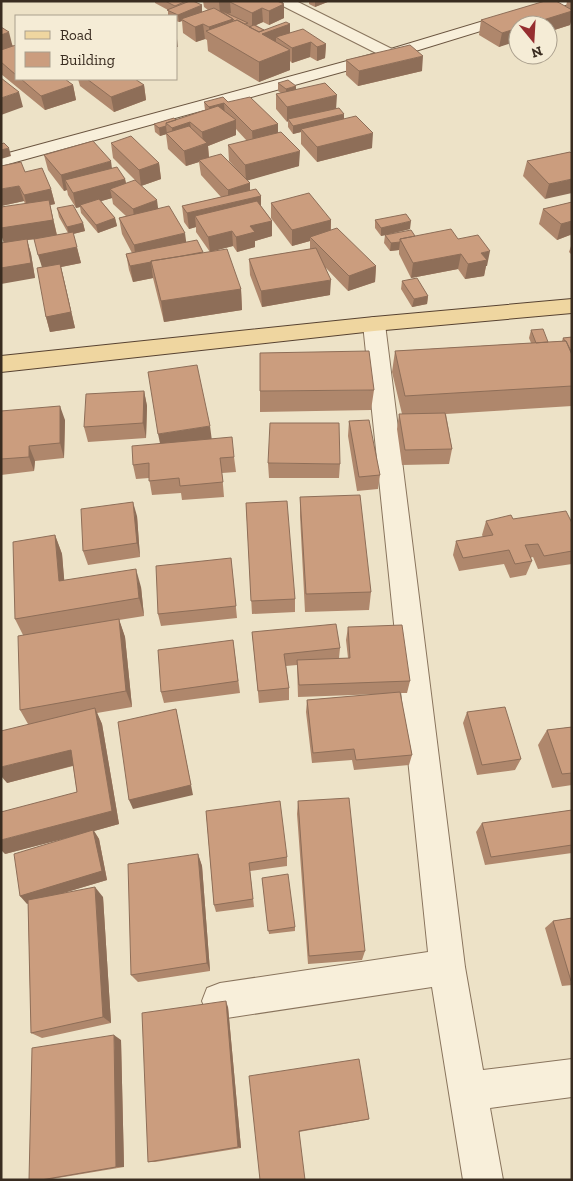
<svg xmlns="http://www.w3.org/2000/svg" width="573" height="1181" viewBox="0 0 573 1181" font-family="'Zilla Slab',serif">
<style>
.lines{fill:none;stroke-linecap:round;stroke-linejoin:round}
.street-casing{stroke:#89745d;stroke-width:2}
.secondary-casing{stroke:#6b5540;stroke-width:2}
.primary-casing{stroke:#574231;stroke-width:2}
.street{fill:#f8efda;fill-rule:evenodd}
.secondary{fill:#f8efda;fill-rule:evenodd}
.primary{fill:#efd6a0;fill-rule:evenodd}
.wall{fill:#af876c;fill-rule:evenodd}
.shaded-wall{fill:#8e6e58}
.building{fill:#cb9d7e;stroke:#8e6e58}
</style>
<rect width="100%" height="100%" fill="#ede2c7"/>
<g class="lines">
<defs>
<path id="street" d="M277,1H296L396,51L398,54L396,57H384L279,4Z
M374,317L382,319L385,324L465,967L483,1070L572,1059V1097L490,1108L503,1180H463L432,987L220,1019L207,1014L202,1001L207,988L220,983L428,952L363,324L366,319Z"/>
<path id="secondary" d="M550,1H572V3L396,57L1,166V155L384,51Z"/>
<path id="primary" d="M572,299V313L374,331L1,372V356L374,317Z"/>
</defs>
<use href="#street" class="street-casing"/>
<use href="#secondary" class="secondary-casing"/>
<use href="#primary" class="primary-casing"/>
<use href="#street" class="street"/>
<use href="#secondary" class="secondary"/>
<use href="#primary" class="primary"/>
</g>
<path class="wall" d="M155,1H193L202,12L208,10L204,7L203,1H283L284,18L269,25L263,22L256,25L264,30L290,24V33L326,44L325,58L317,61L310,57L292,63L290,61V70L259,82L208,51L207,40L205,39L196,42L183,33L182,21L179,22L176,21V16H168V10L155,3Z
M309,1H330L315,7L309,4Z
M567,1H572V18L570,25L548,32V25L499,47L479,35L481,20L566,7Z
M1,27L13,46L16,45V79H65L73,85L76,100L45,110L1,74Z
M346,60L422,71L358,86L346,75Z
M78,79H135L144,85L146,100L114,112L80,86Z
M278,83L296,90L336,109L344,119L372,148L317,162L301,144V132L293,134L288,127V121L287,122L276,109V94L281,93L278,91Z
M204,102H228L278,124V133L299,166L247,180L250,183V190L261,196V206L272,221V236L255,241V247L237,252L233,246L212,251L241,289L242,310L164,322L153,278L133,282L129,270L126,254L132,253L122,234L119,218L126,216L113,204L112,198L101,201L115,218L117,226L98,233L81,213L80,207L76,208L68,195L67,190L64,191L48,170L44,155L112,168L125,179L126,183L159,209L186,243L203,252V253L210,252L196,232V227L189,229L184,222L182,206L221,197L201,175L199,162L186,166L168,149L166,134L160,136L155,132L154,124L176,120L205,110ZM236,129L247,141L228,145L229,161L239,172L209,157L208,146L236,135Z
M111,143L159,163L161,179L141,186L113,158Z
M570,152L545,199L523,176L527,161Z
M25,172L51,189L55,204L50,205L57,235L68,233L59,217L57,208L83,223L85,231L73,234L81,263L61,267L75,328L50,332L46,317L42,267L38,239L27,240L31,254L35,278L4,243L25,204L24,201L1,206Z
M572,202V236L570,235L557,240L539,224L543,209Z
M271,203L331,220V230L376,266L375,282L348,291L326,268L330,295L262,307L250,275L249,259L310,249V241L292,246L271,218Z
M375,220L410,229L381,236L375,228Z
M385,235L458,239L487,266H486L484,276L465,279L458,269L411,278L399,254V250L390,251L384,243Z
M572,243V255L569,252Z
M402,281L428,296L427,304L412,307L401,289Z
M531,330L548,342L562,341L563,338L572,337V406L446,414L452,449L449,464L402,465L397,429L399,414H402L392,372L395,351L531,343L529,338Z
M374,390L371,410L260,412V391Z
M144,391L147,406L146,438L88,442L84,427Z
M1,411L65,420L64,458L35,461L34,471L1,475Z
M349,421L380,475L378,489L357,491L348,436Z
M212,439L234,457L236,472L222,473L224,497L182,500L181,493L152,495L149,478L136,479L133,465Z
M268,463L340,464L339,478H269Z
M300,497L371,592L369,610L305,612L300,516Z
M246,503L295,599V612L252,614Z
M137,516L140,557L88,565L83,551Z
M513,519L572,523V564L538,569L533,557L530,558L532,561L526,575L510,578L504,564L459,571L453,555L456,541L483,537L482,535L486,521Z
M55,535L62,554L64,580L141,587L144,616L119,620L125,637L132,707L97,713L102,724L119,824L94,831L99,839L107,880L63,893L103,897L111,1023L42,1038L31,1033L28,903L20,896L80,834L5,854L77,792L73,766L7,783L28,724L20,710L23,635L15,619Z
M231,558L237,618L161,626L158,614Z
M348,627L410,681L407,693H400L412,755L409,765L354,770L352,760L312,763L306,712L307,700L381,694L298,697L297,665L286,666L289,688V700L259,703L252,632L340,648L339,658H348L346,640Z
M233,640L240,693L164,703L161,692Z
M467,712L521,759L515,770L477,775L463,723Z
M572,727V785L552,788L538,745L547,730Z
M298,801L365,951L362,960L308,964L297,814Z
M572,810V853L485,865L476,832L482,823Z
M206,811L287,857V866L250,871L254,907L216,912L214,905Z
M198,854L202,866L210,971L138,982L131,975Z
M262,878L295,927V931L269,934Z
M572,918V985L562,986L545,928L553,921Z
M228,1007L241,1148L155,1162H148Z
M121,1040L124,1167L46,1180H29Z
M249,1076L369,1119L366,1120L299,1132Z"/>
<path class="shaded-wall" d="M222,1H256L230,2L231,13L223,15L220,14L219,2Z
M274,1H283V5L284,4V18L269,25V11Z
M315,1H330L315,7Z
M202,5V13L181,19L182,21L179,22L178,15Z
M262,8L263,22L252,27V13Z
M572,11V18L570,25L548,32V25H527Z
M233,19L234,33L209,32V27Z
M203,24L205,39L196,42L195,27Z
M290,24V44L276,37V49L262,34Z
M518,28V41L499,47L502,33Z
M9,32L14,52L1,57V35Z
M176,39H177L178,47H176Z
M311,42L310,57L292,63V48Z
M326,44L325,58L317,61V47Z
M290,50V70L259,82V62Z
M423,56L422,71L358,86L359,71Z
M73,85L76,100L45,110L41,96Z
M144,85L146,100L114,112L111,97Z
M296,86V94L286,97V89Z
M19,92L23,107L1,115V98Z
M337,95L336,110L288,119V121L287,122V107Z
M224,103L225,118L210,122L209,107Z
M344,114V122L301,129V132L293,134V126Z
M236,120V135L208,146L209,159L199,160V162L186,166L184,151L203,145L202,132Z
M190,122L192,137L173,140L172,128Z
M278,124V139L253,146L252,131Z
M166,126L167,134L160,136L159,128Z
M373,133L372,148L317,162V147Z
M9,148L11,156L1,159V150Z
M300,151L299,166L246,181L245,165Z
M111,161L113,176L65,180L67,190L64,191L61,175Z
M159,163L161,179L141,186L139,170Z
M125,179L128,194L110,189L112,198L81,207L80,205V207L76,208L73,193Z
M572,179V193L545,199L549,184Z
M250,183V198L261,196V211L195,216L196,227L189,229L187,213L228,204V190Z
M19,186L24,201L1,206V189Z
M51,189L55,204L50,205L57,236L27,240L31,254L35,278L1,284V268L4,244L1,234V228L28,210L24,195Z
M157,200L159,215L135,225L133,209Z
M115,218L117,226L98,233L96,225Z
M331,220L330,236L310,237V241L292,246V230Z
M272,221V236L255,241V247L237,252L236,237L250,226Z
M411,221L410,229L381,236V228Z
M572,221V231L570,235L557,240L561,224Z
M83,223L85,231L69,235L67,227Z
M232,231L233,246L210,252L208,237Z
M185,233L187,248L136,261L134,245Z
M400,242L399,250L390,251L391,243Z
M77,247L81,263L61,267L75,328L50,332L46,317L43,270L38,255Z
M490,251L487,266H486L484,276L465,279L468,264L481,253Z
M461,254L458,269L411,278L413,263Z
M151,262L153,278L133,282L130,266Z
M376,266L375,282L348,291L349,276Z
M331,280L330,295L262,307L261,291Z
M241,289L242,310L164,322L161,301Z
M428,296L427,304L412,307L414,299Z
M144,391L147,406L146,438L143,423Z
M60,406L65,420L64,458L60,443Z
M210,426L212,441L161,448L158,434Z
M29,446L35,461L34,471L29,457Z
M133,502L137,516L140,557L137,543Z
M55,535L62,554L66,600L59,581Z
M136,569L141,587L144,616L139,598Z
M119,619L125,637L132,707L126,691Z
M95,708L102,724L119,824L94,831L99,839L107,880L27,904L20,896L94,831L5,854L1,850V840L112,811Z
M176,709L193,795L133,809L129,800Z
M71,750L79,764L7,783L1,776V767Z
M198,854L202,866L210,971L207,963Z
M95,887L103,897L111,1023L103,1017Z
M226,1001L228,1007L241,1148L238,1147Z
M114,1035L121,1040L124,1167H116Z"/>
<path class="building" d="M165,1H186L175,6Z
M190,1H193L202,5L178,15L167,10Z
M233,1H277L284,4L269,11L262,8L252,13L230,2Z
M545,1H556L572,10V11L527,25H518V28L502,33L481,20Z
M214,8L233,19L209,27L203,24L195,27L181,19Z
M221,11H222L248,23L245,24L237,20L235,21L233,19Z
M237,20L259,32L286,22L290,24L262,34L290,50L259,62L206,31Z
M254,25L264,30L259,32L249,27Z
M1,27L9,32L1,35Z
M303,29L326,44L317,47L311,42L292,48L276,37Z
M16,45V75L1,62V50Z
M410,45L423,56L359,71L346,60Z
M1,78L19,92L1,98Z
M21,79H65L73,85L41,96Z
M87,79H135L144,85L111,97Z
M288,80L296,86L286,89L278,83Z
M325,83L337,95L287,107L276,94Z
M223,97L228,102L250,97L278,124L252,131L224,103L209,107L204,102Z
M218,106L236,120L202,132L190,122L172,128L166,123Z
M339,108L344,114L293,126L288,119Z
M356,116L373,133L317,147L301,129Z
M174,118L176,120L166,123V126L159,128L154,124Z
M189,126L207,143L184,151L166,133Z
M281,132L300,151L245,165L228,145Z
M131,136L159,163L139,170L111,143Z
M93,141L111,161L61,175L44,155Z
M4,143L9,148L1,150V144Z
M570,152L572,154V179L549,184L527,161Z
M221,154L250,183L228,190L199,160Z
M21,162L25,172L42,168L51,189L24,195L19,186L1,189V166Z
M117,167L125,179L73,193L65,180Z
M135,180L157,200L133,209L110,189Z
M256,189L261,196L187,213L182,206Z
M309,193L331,220L292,230L271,203Z
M99,199L115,218L96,225L80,205Z
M49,200L53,220L1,228V207Z
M257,201L272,221L250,226L255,232L236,237L232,231L208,237L195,216Z
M572,202V221L561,224L543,209Z
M73,205L83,223L67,227L57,208Z
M169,206L185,233L134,245L119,218Z
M406,214L411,221L381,228L375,220Z
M337,228L376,266L349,276L310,237Z
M451,229L458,239L478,235L490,251L481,253L487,260L468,264L461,254L413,263L400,239Z
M411,230L415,236L400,239V242L391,243L385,235Z
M73,232L77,247L38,255L34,239Z
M27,239L31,263L1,268V243Z
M197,240L203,252L182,256L151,261V262L130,266L126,254Z
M316,248L331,280L261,291L249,259Z
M227,249L241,289L161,301L151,261Z
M60,264L71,312L46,317L37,268Z
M417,278L428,296L414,299L402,281Z
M543,329L548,342L536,343L531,330Z
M572,337V353L566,341H565L563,338Z
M566,341L572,355V386L405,396L395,351Z
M369,351L374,390L260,391V353Z
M197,365L210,426L158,434L148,372Z
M144,391L143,423L84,427L86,394Z
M60,406V443L29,446V457L1,459V411Z
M445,413L452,449L405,450L399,414Z
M369,420L380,475L359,477L349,421Z
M270,423H339L340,464L268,463Z
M232,437L234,457L220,458L223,482L180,486L179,478L149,481V463L133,465L132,446Z
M360,495L371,592L306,594L300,497Z
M287,501L295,599L251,601L246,503Z
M133,502L137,543L83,551L81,509Z
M566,511L572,523V551L544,556L538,544L525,545L532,561L515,564L509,550L463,558L456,541L493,535L486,521L511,515L513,519Z
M55,535L59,581L136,569L139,598L15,619L13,542Z
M231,558L236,606L158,614L156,566Z
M119,619L126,691L20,710L18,636Z
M336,624L340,648L284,654L289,688L258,691L252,632Z
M402,625L410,681L299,685L297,660L350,658L348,627Z
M233,640L238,681L161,692L158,650Z
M400,692L412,755L356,760L354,749L313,753L307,700Z
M505,707L521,759L482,765L467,712Z
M95,708L112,811L1,840V812L77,792L71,750L1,767V731Z
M176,709L191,785L129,800L118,722Z
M572,727V773L562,774L547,730Z
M349,798L365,951L309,956L298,801Z
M280,801L287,857L249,863L253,899L214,905L206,811Z
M572,810V845L491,857L482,823Z
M93,830L102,871L20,896L14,854Z
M198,854L207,963L131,975L128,864Z
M288,874L295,927L268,931L262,878Z
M95,887L103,1017L31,1033L28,900Z
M572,918V981H571L553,921Z
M226,1001L238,1147L148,1162L142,1013Z
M114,1035L116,1167L41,1180H29L32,1048Z
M359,1059L369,1119L299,1131L305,1180H260L249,1076Z"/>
<rect width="573" height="1181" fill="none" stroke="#392c20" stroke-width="5"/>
<rect x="15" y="15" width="162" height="65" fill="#f5ecd6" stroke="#aa9f8d"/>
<rect x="25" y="31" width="25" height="8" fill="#efd6a0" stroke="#aa9f8d"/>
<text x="60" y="40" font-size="15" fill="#392c20">Road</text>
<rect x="25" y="52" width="25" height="15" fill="#cb9d7e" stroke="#aa9f8d"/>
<text x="60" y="65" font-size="15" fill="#392c20">Building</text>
<g transform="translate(533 40) rotate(162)"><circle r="24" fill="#f5ecd6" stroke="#aa9f8d"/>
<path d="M0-4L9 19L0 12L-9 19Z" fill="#962e30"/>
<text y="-8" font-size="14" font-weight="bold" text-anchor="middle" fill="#392c20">N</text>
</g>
</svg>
